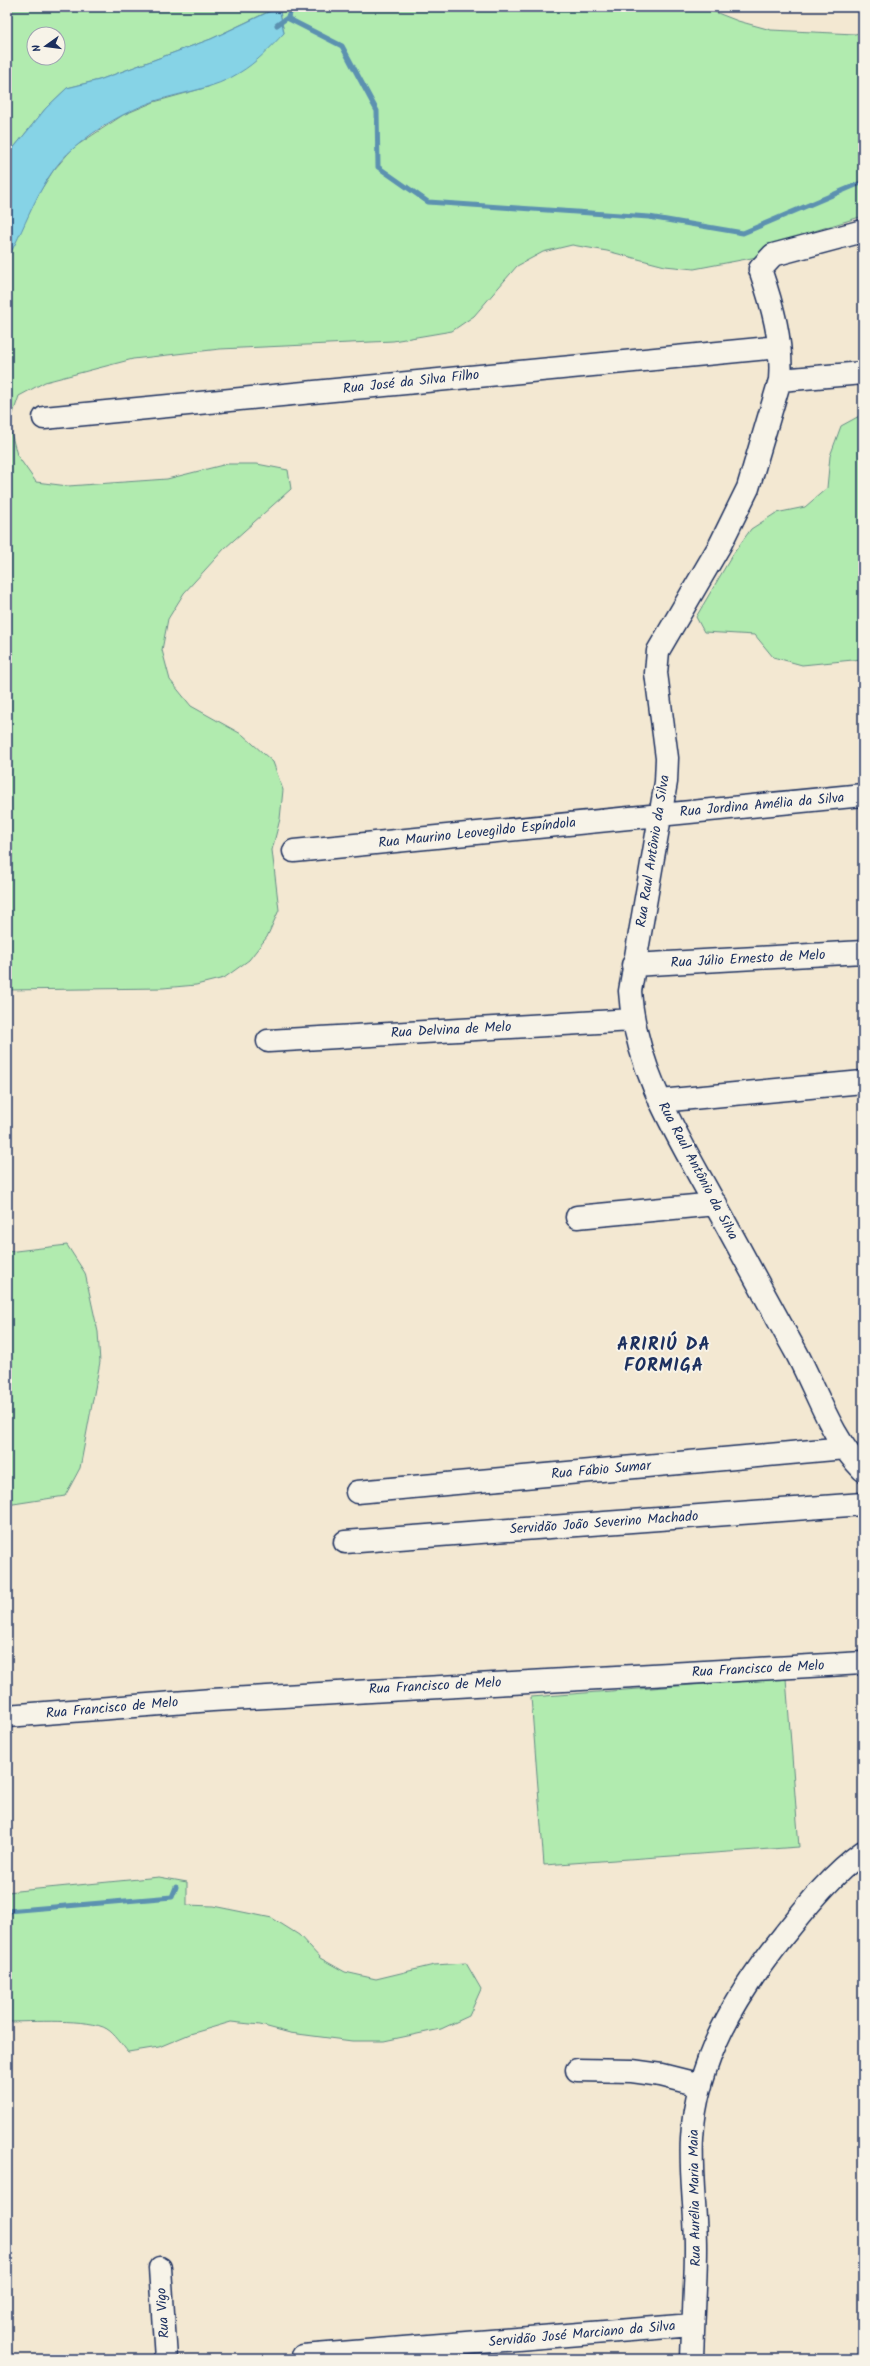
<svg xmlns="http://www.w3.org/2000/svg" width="870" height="2366" viewBox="0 0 870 2366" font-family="Kalam,sans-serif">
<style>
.green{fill:#b1ebaf;stroke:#668d86;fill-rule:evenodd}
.water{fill:#86d3e6;stroke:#5b91b0}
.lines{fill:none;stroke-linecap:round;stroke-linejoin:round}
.stream{stroke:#5b91b0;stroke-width:5}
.minor-casing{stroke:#1b2f5e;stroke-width:25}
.minor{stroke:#f7f3e8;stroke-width:22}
.labels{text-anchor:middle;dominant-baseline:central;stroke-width:4;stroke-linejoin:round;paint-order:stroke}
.street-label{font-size:14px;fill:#1b2f5e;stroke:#f7f3e8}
.district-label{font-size:18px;font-weight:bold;letter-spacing:1px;fill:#1b2f5e;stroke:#f7f3e8}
</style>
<rect width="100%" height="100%" fill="#f3e8d2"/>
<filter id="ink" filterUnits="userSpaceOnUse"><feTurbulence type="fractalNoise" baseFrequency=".025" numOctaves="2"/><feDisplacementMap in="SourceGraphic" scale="8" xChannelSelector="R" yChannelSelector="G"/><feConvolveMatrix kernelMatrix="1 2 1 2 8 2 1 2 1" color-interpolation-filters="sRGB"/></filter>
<g filter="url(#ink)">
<path class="green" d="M7,7H278L211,39L99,80L67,88L46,108L7,156ZM34,34H58V58H34Z
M279,7H702L738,21L771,30L855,34L863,32V216L808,233L757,257L694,269L665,266L607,251L572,245L543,252L517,266L474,316L452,331L393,341L220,349L133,359L45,382L19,396L9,425L17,455L36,482L68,486L167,479L227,464H257L288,470L291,489L225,548L184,593L168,619L162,650L170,680L191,706L243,735L273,762L283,790L280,819L272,850L279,910L267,937L249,960L224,978L196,985L163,988L7,990V259L37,196L53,171L73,148L123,115L154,102L208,87L284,33Z
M863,414V659L802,665L773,657L755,635L704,632L696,617L733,554L751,529L776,513L805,507L827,488L830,456L841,426Z
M67,1245L85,1273L98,1332L100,1362L80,1468L65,1496L7,1505V1252Z
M786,1678L799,1847L544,1865L531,1697Z
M159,1877L187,1882V1905L213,1906L272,1918L299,1935L320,1958L345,1972L376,1979L434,1965L466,1963L481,1989L469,2016L441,2029L384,2041H352L290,2033L260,2025L231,2022L190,2034L159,2047L128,2052C122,2045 115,2034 107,2029C90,2018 29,2022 7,2022V1892Z"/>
<path class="water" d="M279,7L284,33C270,48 256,63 239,73C214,89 183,92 155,101C126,111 97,128 74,148C39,177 29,222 7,259V156L46,108L67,88L99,80L211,39Z"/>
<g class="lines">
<path class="stream" d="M287,18L342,46L377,111L378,167L428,202L649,217L743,233L863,182
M277,25L287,18L294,7
M7,1911L172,1897L176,1887"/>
<defs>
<path id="minor" d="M863,231L773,255L760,269C772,304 783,342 780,380L748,488L720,545L658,651L656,673L667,758L666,782L630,991C635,1070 679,1138 716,1206C743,1255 769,1304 796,1352C817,1391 831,1438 863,1470
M780,380L863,373
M44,418L779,347
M294,851L863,795
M633,965L863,952
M268,1041L633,1020
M660,1101L863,1082
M577,1217L716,1204
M357,1492L845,1448
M345,1542L863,1504
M7,1716L212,1700L863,1663
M577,2070L632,2071L661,2075L701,2085
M160,2268L166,2359
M303,2356L693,2325
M692,2359C693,2322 696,2284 696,2247C696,2211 690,2175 692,2138C696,2060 737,1994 784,1935C807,1906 832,1874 863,1852"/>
</defs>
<use href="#minor" class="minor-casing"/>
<use href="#minor" class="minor"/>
</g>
</g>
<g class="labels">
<g class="street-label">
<text transform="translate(411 382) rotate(-6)">Rua José da Silva Filho</text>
<text transform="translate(762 805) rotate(-5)">Rua Jordina Amélia da Silva</text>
<text transform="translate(477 833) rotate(-6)">Rua Maurino Leovegildo Espíndola</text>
<text transform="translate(653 851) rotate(-81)">Rua Raul Antônio da Silva</text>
<text transform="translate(748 959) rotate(-3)">Rua Júlio Ernesto de Melo</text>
<text transform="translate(451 1030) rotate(-3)">Rua Delvina de Melo</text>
<text transform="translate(698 1171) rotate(62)">Rua Raul Antônio da Silva</text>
<text transform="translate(601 1470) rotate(-5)">Rua Fábio Sumar</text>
<text transform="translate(604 1523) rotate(-4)">Servidão João Severino Machado</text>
<text transform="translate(758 1669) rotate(-3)">Rua Francisco de Melo</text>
<text transform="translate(435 1686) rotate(-3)">Rua Francisco de Melo</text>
<text transform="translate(112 1708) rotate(-5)">Rua Francisco de Melo</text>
<text transform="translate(695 2198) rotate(-91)">Rua Aurélia Maria Maia</text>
<text transform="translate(163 2313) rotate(-94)">Rua Vigo</text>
<text transform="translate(582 2334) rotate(-5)">Servidão José Marciano da Silva</text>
</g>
<g class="district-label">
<text x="664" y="1345">ARIRIÚ DA<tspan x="664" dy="21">FORMIGA</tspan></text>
</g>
</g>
<rect width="870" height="2366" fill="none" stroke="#f7f3e8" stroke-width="24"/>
<rect x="12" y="12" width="846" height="2342" fill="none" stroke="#1b2f5e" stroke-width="1.5" filter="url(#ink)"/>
<g transform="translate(46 46) rotate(256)"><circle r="19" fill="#f7f3e8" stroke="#9fa5b1"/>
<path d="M0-3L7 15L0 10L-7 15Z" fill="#1b2f5e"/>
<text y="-6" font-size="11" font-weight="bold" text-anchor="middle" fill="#1b2f5e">N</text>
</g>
</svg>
